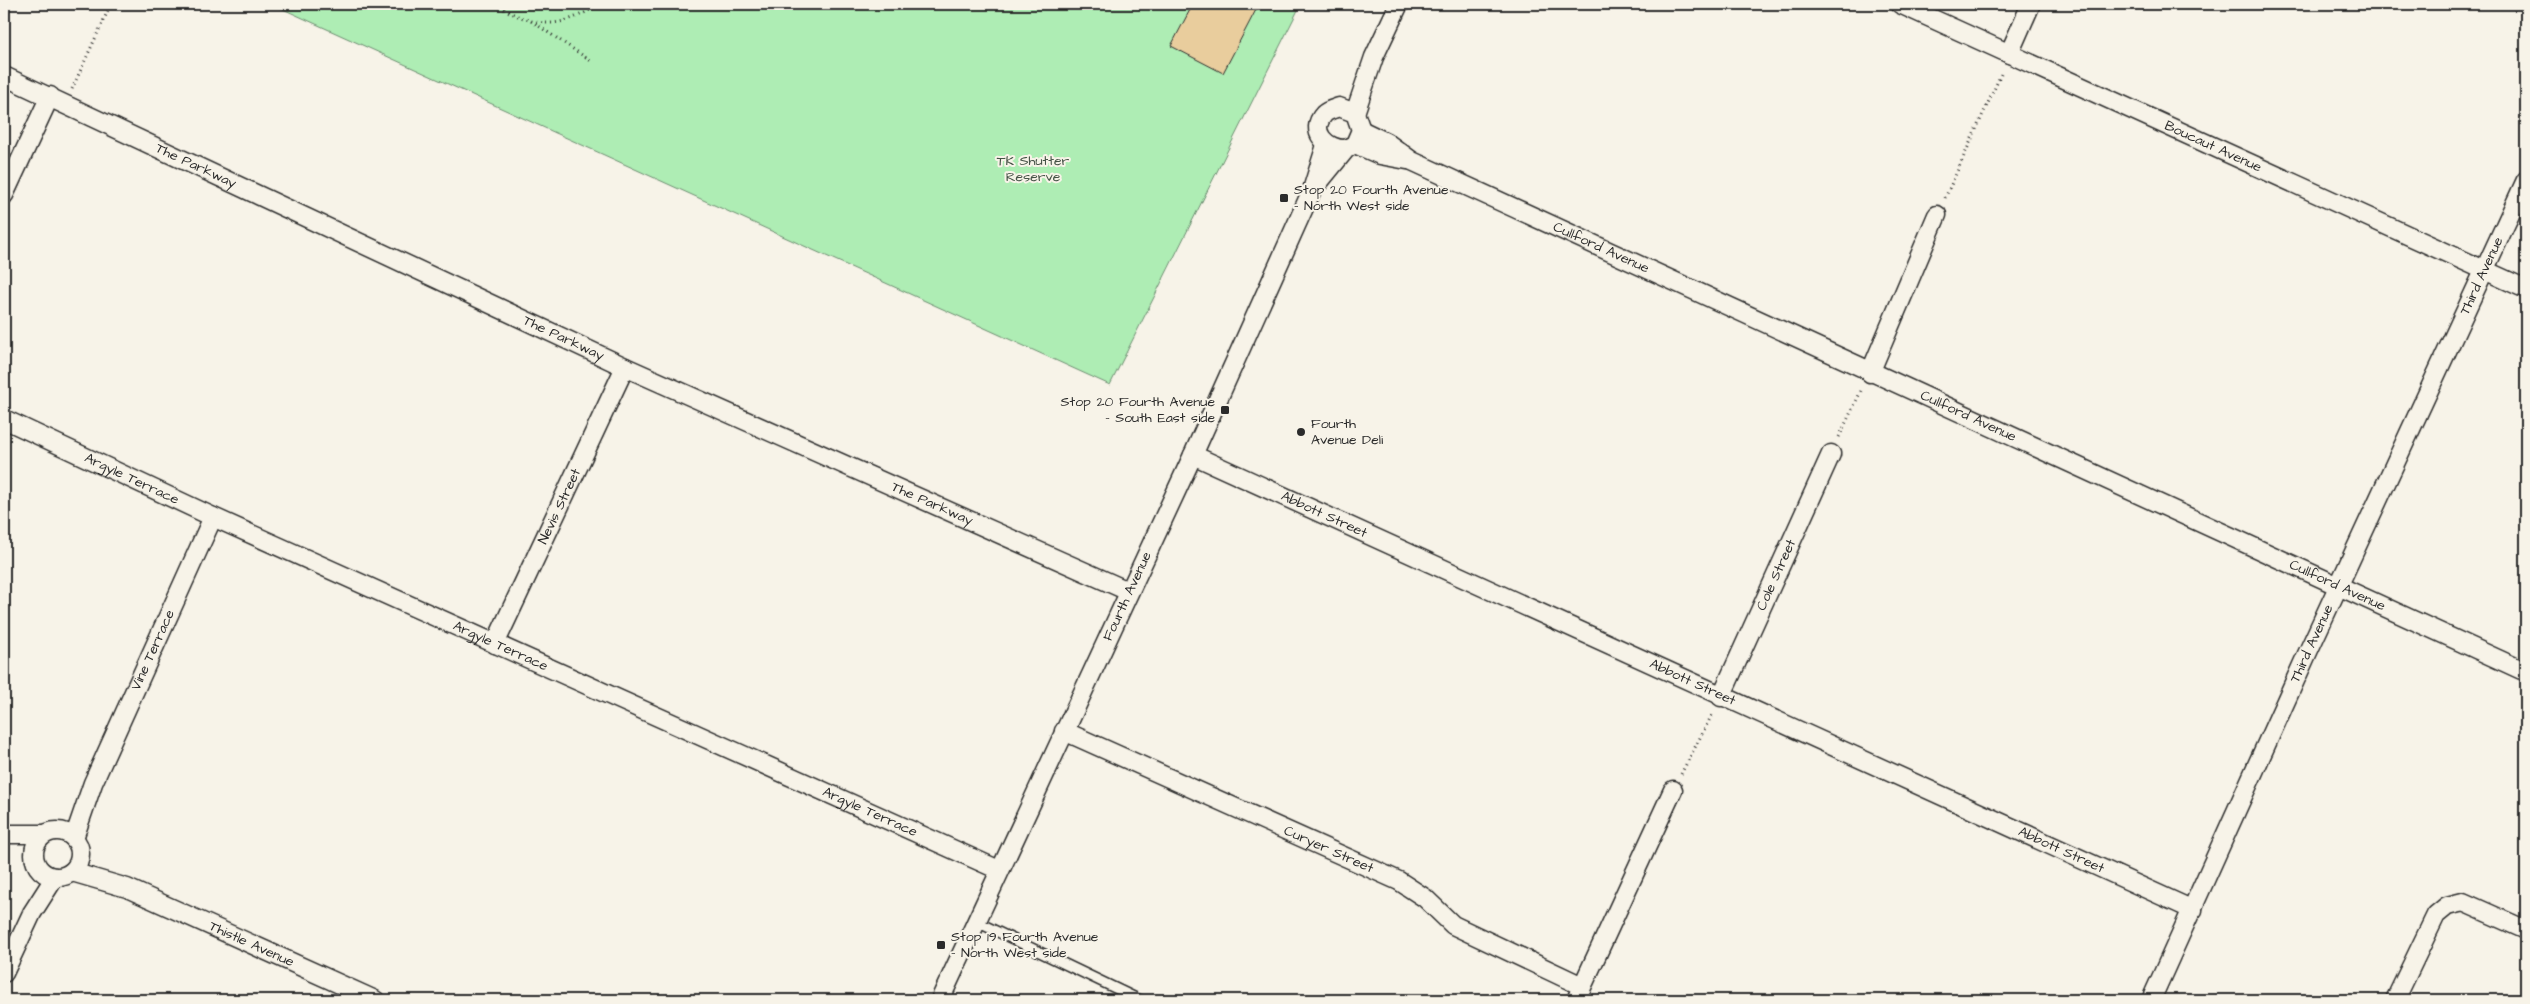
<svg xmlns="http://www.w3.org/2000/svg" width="2530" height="1004" viewBox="0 0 2530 1004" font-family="'Architects Daughter',sans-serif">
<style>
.green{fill:#aeedb4;stroke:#6c8c70}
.building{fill:#e9cd9d;stroke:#2b2b2b}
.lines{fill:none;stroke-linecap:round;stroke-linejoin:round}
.lane-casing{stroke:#2b2b2b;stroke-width:12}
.street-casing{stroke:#2b2b2b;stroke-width:21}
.path{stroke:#2b2b2b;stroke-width:3;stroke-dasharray:1 4;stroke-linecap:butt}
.lane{stroke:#f7f3e8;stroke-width:9}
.street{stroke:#f7f3e8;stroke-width:18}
.poi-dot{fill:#2b2b2b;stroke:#f7f3e8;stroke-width:2}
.labels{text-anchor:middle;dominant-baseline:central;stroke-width:4;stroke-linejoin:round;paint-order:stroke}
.street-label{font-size:14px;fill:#2b2b2b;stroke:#f7f3e8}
.park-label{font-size:14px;fill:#455246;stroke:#f7f3e8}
.poi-label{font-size:14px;fill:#2b2b2b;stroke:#f7f3e8;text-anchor:start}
</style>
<rect width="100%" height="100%" fill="#f7f3e8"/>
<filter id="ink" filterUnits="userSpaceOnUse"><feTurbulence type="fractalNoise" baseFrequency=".02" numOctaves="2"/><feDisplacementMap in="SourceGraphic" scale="10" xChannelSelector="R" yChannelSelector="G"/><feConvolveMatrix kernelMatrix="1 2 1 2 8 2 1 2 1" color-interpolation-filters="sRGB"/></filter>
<g filter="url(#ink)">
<path class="green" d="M272,4H1301L1110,385Z"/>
<path class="building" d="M1193,4H1259L1223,73L1171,46Z"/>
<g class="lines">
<defs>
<path id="lane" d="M975,921L1140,1000"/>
<g id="street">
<path id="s1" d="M1900,4L2526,289"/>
<path d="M2009,54L2031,4"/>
<path id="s2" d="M4,76L625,367L1128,591"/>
<path d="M1355,113L1374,57L1399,4"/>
<path id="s3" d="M1361,130L1386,142L1412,161L2526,672"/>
<path d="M1355,144L1380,155L1407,160"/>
<path d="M1319,182L1346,149L1355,144L1361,130L1355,113L1339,107C1334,109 1328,110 1324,114C1308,131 1327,150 1346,149"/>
<path d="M4,195L50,96"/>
<path d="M1870,373L1937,215"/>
<path id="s4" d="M4,419L213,517L999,870"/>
<path id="s5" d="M1193,455L2193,910"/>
<path id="s6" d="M495,644L625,367"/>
<path id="s7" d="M1721,697L1831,454"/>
<path id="s8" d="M1064,731L1399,881L1425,898L1453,925L1582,986"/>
<circle cx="57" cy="854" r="23"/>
<path d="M7,834H43"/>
<path id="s9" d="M74,838L93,783L213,517"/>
<path id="s10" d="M72,872L127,888L375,1000"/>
<path d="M4,973L32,913L55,877"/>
<path id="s11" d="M940,1000L1193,455L1312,190L1326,145"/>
<path d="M1576,1000L1673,790"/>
<path id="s12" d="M2151,1000L2307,654L2526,180"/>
<path d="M2395,1000L2436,915L2447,906L2463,902L2526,930"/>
</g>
</defs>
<use href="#lane" class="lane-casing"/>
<use href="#street" class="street-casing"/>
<path class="path" d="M495,4C537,29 558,30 600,4
M531,21L591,61
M72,89L111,4
M1945,198L2002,72
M1839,437L1862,389
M1681,774L1713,713"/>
<use href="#lane" class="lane"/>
<use href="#street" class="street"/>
</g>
</g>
<g class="poi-dot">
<rect x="1279" y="193" width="10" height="10" rx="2.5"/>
<rect x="1220" y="405" width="10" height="10" rx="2.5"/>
<circle cx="1301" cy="432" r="5"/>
<rect x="936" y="940" width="10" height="10" rx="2.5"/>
</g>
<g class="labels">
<g class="street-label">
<text stroke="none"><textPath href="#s1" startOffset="344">Boucaut Avenue</textPath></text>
<text stroke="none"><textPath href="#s2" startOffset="212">The Parkway</textPath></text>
<text stroke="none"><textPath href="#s3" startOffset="268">Cullford Avenue</textPath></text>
<text stroke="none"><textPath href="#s12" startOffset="796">Third Avenue</textPath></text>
<text stroke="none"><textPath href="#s2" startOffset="618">The Parkway</textPath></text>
<text stroke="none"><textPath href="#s3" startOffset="672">Cullford Avenue</textPath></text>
<text stroke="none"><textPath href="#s4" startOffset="141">Argyle Terrace</textPath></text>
<text stroke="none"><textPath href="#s2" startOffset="1022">The Parkway</textPath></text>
<text stroke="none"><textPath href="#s6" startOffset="152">Nevis Street</textPath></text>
<text stroke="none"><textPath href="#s5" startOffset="144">Abbott Street</textPath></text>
<text stroke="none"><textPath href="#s7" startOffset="134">Cole Street</textPath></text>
<text stroke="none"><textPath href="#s3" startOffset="1078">Cullford Avenue</textPath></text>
<text stroke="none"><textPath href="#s11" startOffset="445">Fourth Avenue</textPath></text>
<text stroke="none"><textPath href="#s12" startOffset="391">Third Avenue</textPath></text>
<text stroke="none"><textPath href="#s4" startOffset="546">Argyle Terrace</textPath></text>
<text stroke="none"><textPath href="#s9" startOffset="204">Vine Terrace</textPath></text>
<text stroke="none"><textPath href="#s5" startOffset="549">Abbott Street</textPath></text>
<text stroke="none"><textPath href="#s4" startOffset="951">Argyle Terrace</textPath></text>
<text stroke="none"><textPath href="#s8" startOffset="290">Curyer Street</textPath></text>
<text stroke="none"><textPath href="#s5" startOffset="954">Abbott Street</textPath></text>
<text stroke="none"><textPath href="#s10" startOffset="194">Thistle Avenue</textPath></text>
</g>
<g class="park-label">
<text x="1033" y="161">TK Shutter<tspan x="1033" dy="16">Reserve</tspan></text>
</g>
<g class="poi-label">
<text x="1294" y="190">Stop 20 Fourth Avenue<tspan x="1294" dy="16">- North West side</tspan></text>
<text x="1215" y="402" text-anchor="end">Stop 20 Fourth Avenue<tspan x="1215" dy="16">- South East side</tspan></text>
<text x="1311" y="424">Fourth<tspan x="1311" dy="16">Avenue Deli</tspan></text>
<text x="951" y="937">Stop 19 Fourth Avenue<tspan x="951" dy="16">- North West side</tspan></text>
</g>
</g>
<rect width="2530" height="1004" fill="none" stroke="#f7f3e8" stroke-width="20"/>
<rect x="10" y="10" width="2510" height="984" fill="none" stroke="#2b2b2b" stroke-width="2" filter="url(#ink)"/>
</svg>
